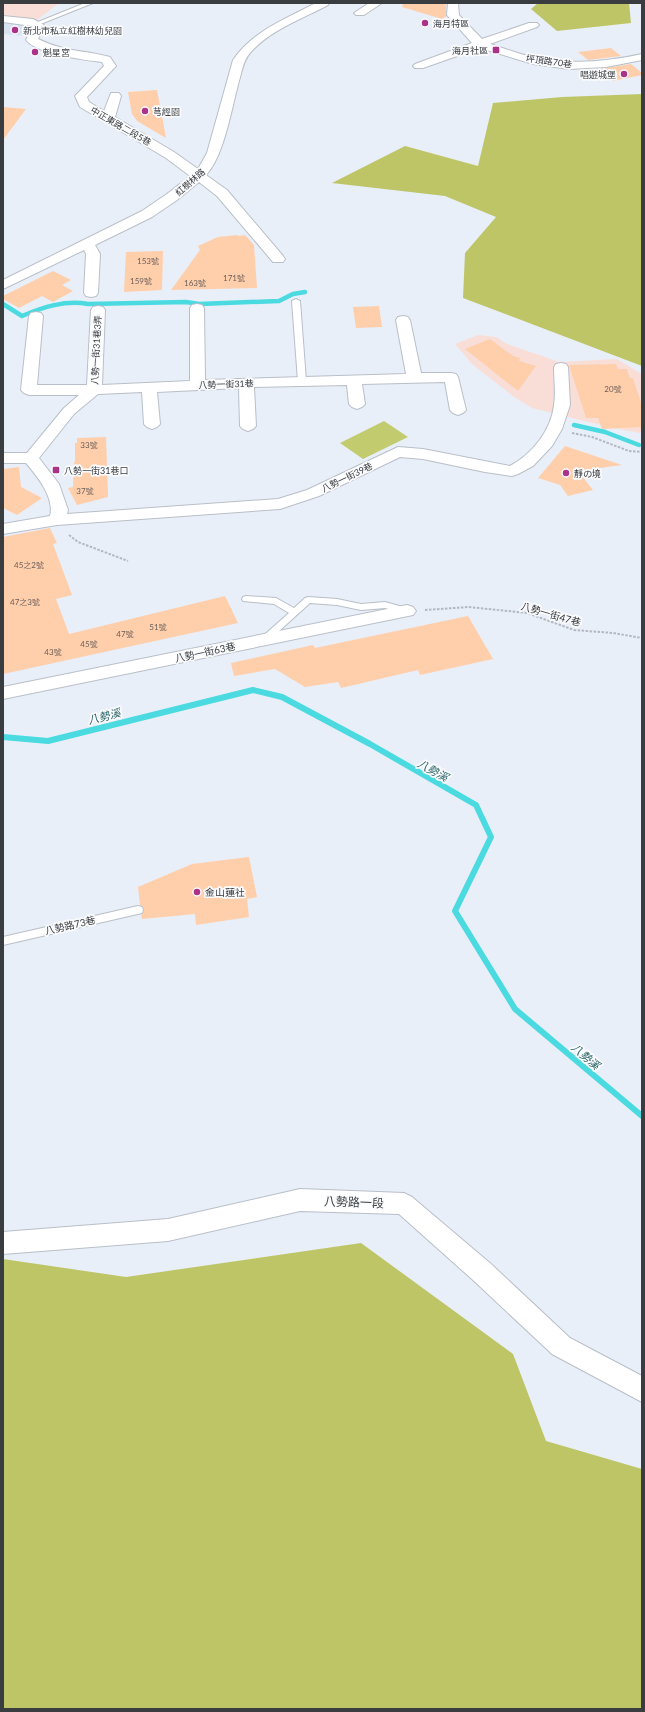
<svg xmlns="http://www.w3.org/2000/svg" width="645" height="1712" viewBox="0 0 645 1712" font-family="Lato,'Noto Sans TC','Noto Sans JP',sans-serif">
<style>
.commercial{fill:#f8ded7}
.built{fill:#d8e3f1}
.green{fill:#c3cb6f}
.forest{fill:#bec566}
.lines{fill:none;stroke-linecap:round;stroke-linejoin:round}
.stream-far1{stroke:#4adae0;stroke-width:4.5}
.stream{stroke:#4adae0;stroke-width:6}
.building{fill:#ffceab}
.lane-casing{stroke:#b9bfc8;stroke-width:2}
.street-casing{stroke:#b9bfc8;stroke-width:2}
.path{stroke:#b3b8c0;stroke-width:2;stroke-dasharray:2.5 1.5;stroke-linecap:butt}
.lane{fill:#fff;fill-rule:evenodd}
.street{fill:#fff;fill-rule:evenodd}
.poi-dot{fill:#aa3289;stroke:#fafbfd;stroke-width:1.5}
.labels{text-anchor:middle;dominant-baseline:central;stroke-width:3.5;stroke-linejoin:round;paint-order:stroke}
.number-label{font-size:8px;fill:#6b615b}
.far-poi-label{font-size:9px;fill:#3a3d40;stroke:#fafbfd;text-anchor:start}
.far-street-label{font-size:9px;fill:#3a3d40;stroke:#fafbfd}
.street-label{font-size:10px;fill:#3a3d40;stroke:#fafbfd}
.poi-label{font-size:10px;fill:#3a3d40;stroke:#fafbfd;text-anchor:start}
.water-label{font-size:11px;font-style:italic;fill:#286265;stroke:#fafbfd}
.near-street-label{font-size:12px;fill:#3a3d40;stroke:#fafbfd}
</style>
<rect width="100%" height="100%" fill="#e9eff8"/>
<path class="commercial" d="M3,3H59L37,20L3,16Z
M478,335L496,337L507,344L559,362L617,359L642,374V432L640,433L613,428L532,408L514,397L472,364L455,344Z"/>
<path class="built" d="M3,22L25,24L30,27L24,36L3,34Z"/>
<path class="green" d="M384,421L408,437L363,459L340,443Z"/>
<path class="forest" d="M538,3H629L631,23L557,31L531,9Z
M642,94V366L463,298L465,253L496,217L445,196L332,183L405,146L478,166L493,103L562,97Z
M361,1243L513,1354L546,1441L642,1469V1709H3V1259L126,1277Z"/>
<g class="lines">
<path class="stream-far1" d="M3,304L22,316C43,307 65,300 88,304L186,302L199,304L279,301L293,294L305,292
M574,425L605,432L639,445"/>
<path class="stream" d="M3,737L48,741L253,690L282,697L370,744L476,805L491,837L455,911L515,1009L642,1116"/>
</g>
<path class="building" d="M403,3H446V17L442,19L402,7Z
M611,48L621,56L588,60L578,52Z
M631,64L642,73V75L613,81L599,69Z
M157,90L166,138L137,121L132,114L128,92Z
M3,107L26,109L3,140Z
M237,235L239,236L245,235L254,245L257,288L171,290L200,250L198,246L218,237Z
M163,251L162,290L124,292L126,252Z
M53,271L71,280L62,285L73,291L53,302L42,296L19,308L3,299V296Z
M379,306L382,327L356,328L353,307Z
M490,339L513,356L520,358L519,361L536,366L518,391L465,349Z
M616,364L618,369H627L630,378H633L642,406V427L602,429L598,418H586L569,365Z
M106,437L108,497L77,505L68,488L73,487L74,462H75V443H77V438Z
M565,446L622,465L578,471L593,490L568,496L560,485L538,478Z
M19,467L21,487L42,498L17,515L3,508V469Z
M50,528L57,543L53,544L72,595L56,599L69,634L225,596L238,623L3,674V537Z
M468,616L493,659L420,675L418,670L341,688L338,682L305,687L275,669L234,676L231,663L313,645L315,648Z
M249,857L257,897L247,899L249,917L196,925L195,914L142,919L141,915L144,910L143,907L140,905L138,887L192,864Z"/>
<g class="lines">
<defs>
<path id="lane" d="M85,3H93L38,25L33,24Z
M296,299L300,301L306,381L302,383L298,381L292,301Z
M246,596L276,598L294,608L305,598L308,597L337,599L361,604L385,602L410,609L411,611L407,614L385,608L361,610L337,605L310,603L268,641H262L261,639L262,637L289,613L274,604L243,601L242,599L243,597Z
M138,906L142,907L143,910L142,913L3,945V937Z"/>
<path id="street" d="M316,3H329L328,5C302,19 270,30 250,53C243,61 242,71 239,81C232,106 224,157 206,175L227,190L283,256L285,259L283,262H273L217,196L199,182L177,200L152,217L95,245L100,254L98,293L96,296L91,297L86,296L84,293L86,254L84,250L3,289V280L142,211L167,194L190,176L166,158L80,107L75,96L104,66L102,62C84,60 37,54 26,40L32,26L3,22V16L33,19L44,25L38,39C65,52 83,50 110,57L116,66L87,97L89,102L104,111L111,93H119L121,96L115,117L174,152L198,169L207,153L233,60C253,31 285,19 316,3Z
M369,3H382L364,15H356L354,13Z
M448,3H458L459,15L482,39L529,23H537L539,25L537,27L490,44C504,48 518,54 532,57C568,65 606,62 642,54V60L606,67L569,69L533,64L480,48L423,68H415L413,66L415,64L472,43L447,15Z
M197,304L202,305L204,308L205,380L406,374L396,320L398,317L403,316L408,317L410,320L421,373H451L456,374L458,377L466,410L463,413L458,415L453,413L450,410L445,382L362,384L365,404L362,407L357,409L352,407L349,404L347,385L254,387L256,426L253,429L248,431L243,429L240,426L239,388L157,392L160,424L157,427L152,429L147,427L144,424L142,392L98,394L74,414L39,458L59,484L68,510L67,514L278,499L307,490L398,447L423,449L510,466C532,454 551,431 554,405C556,393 554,379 554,367L556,364L561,363L566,364L568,367L570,405L562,429L552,446L533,466L518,474L512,476L485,472L423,459L400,457L319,496L280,509L57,525L3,534V524L50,516C55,498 37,476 26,463H3V453H27L64,408L79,395H29L24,393L21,390L29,316L31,313L36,312L41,313L43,316L37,385H87L91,310L93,307L98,306L103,307L105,310L102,385L190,381V308L192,305Z
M407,605L413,607L416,611L413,615L3,699V687Z
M300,1189L404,1193L412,1197L491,1264L570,1338L642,1376V1402L552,1354L473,1280L399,1214L300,1211L168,1241L3,1254V1232L168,1219Z"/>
</defs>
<use href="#lane" class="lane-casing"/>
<use href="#street" class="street-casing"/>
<path class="path" d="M572,433L592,437L629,451L642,452
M69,535L78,542L128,561
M425,610L469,607L527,613L574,630L613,633L642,638"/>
<use href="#lane" class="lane"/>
<use href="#street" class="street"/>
</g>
<g class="poi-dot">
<circle cx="425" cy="23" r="4"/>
<circle cx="15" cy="30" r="4"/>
<rect x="492" y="46" width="8" height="8" rx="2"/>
<circle cx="35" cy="52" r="4"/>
<circle cx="624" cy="74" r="4"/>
<circle cx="145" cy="111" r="4"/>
<rect x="52" y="466" width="8" height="8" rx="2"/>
<circle cx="566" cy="473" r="4"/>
<circle cx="197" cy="892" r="4"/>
</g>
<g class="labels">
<g class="number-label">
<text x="148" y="261">153號</text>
<text x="234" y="278">171號</text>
<text x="141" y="281">159號</text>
<text x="195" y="283">163號</text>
<text x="613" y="389">20號</text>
<text x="89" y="445">33號</text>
<text x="85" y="491">37號</text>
<text x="29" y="565">45之2號</text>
<text x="25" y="602">47之3號</text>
<text x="158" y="627">51號</text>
<text x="125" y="634">47號</text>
<text x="89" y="644">45號</text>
<text x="53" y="652">43號</text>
</g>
<g class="far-poi-label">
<text x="433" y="23">海月特區</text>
<text x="23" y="30">新北市私立紅樹林幼兒園</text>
<text x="488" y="50" text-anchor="end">海月社區</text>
<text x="43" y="52">魁星宮</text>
<text x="616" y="74" text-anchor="end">唱遊城堡</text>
<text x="153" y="111">芎經園</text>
<text x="64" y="470">八勢一街31巷口</text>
<text x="574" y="473">靜の境</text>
</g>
<g class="far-street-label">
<text transform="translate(549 61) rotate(8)">坪頂路70巷</text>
<text transform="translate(121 126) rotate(30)">中正東路二段5巷</text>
<text transform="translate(190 182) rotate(-41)">紅樹林路</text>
<text transform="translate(96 350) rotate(-87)">八勢一街31巷3弄</text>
<text transform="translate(226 384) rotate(-2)">八勢一街31巷</text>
<text transform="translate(347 477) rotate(-26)">八勢一街39巷</text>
</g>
<g class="street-label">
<text transform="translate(551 614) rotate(16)">八勢一街47巷</text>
<text transform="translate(205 652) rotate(-12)">八勢一街63巷</text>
<text transform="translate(70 925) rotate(-13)">八勢路73巷</text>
</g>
<g class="poi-label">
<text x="205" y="892">金山蓮社</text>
</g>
<g class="water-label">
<text transform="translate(104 716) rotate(-14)">八勢溪</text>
<text transform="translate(433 770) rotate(29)">八勢溪</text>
<text transform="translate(586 1056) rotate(40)">八勢溪</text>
</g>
<g class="near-street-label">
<text transform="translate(354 1202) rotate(2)">八勢路一段</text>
</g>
</g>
<rect width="645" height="1712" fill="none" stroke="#3a3d40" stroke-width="8"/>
</svg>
